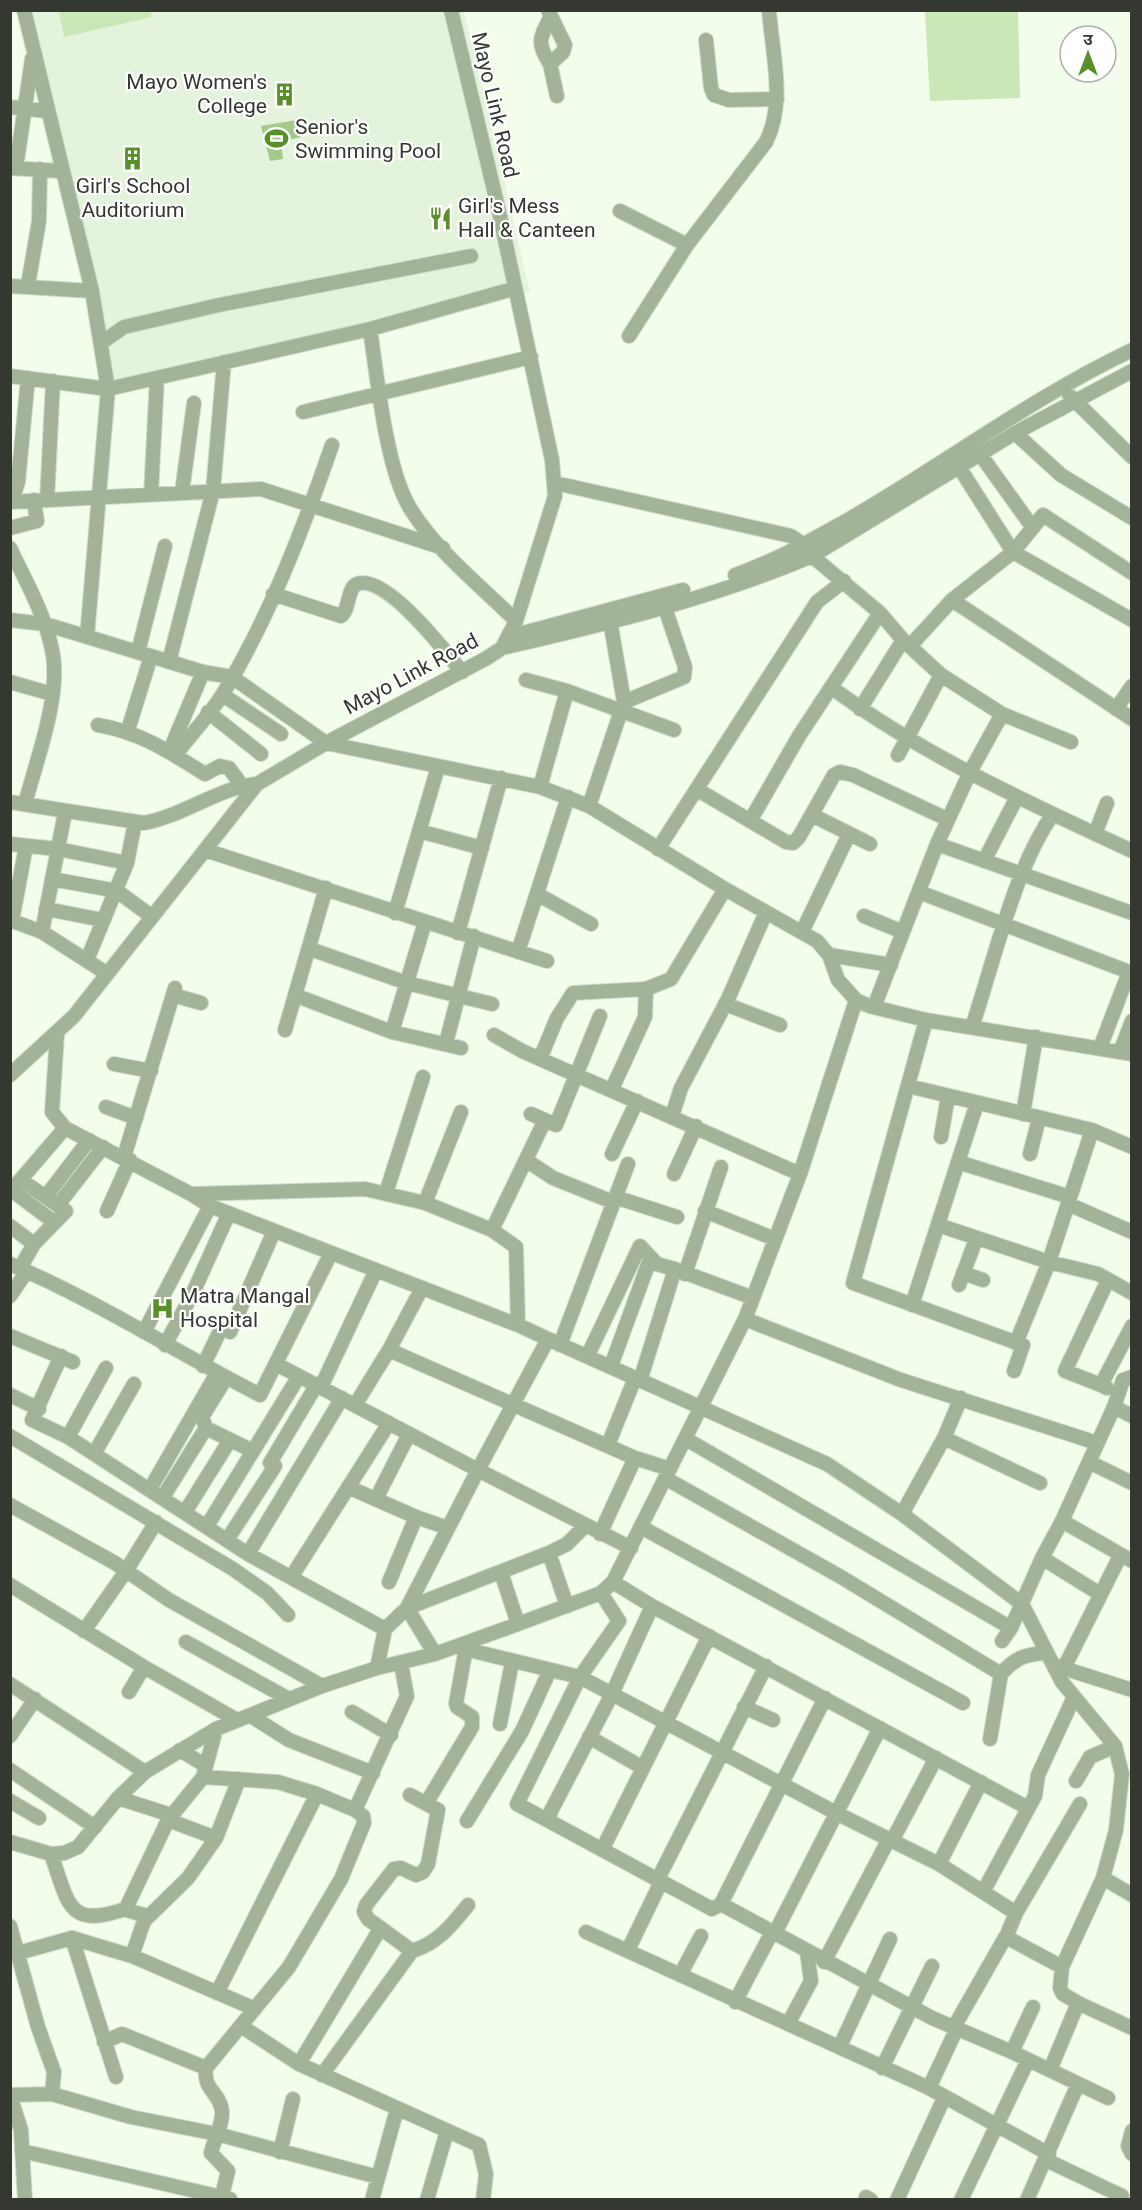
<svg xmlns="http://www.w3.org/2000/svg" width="1142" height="2210" viewBox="0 0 1142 2210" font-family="Roboto,'Noto Sans Devanagari',sans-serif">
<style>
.built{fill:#e4f4dc}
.green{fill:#c9e7b7}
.water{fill:#a3ca89}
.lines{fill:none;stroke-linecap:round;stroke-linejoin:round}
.minor-casing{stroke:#d0daca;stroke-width:16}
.minor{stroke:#a2b397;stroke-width:14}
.labels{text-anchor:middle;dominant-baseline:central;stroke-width:4.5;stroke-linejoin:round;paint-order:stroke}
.poi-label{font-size:21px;fill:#343831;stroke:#fff;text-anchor:start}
.street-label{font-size:21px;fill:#343831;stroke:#fff}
</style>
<rect width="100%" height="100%" fill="#f2fdeb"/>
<path class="built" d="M25,11H464L530,292L108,389Z"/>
<path class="green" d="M59,11H150L152,17L64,37Z
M925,11H1018L1020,98L930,101Z"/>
<path class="water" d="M297,120L301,137L281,142L283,159L270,161L261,126Z"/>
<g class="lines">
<defs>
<path id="minor" d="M24,10L92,291L108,389L87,637
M548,10L565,45L563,52L550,64L557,96
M706,40L711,88L714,95L729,100L777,99
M550,64C536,42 540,38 551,16
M10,107L46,111
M10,168L61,171
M16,168L32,59
M620,211L687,245
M28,285L39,221L40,169
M10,286L92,291
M370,329C377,376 386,469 410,508C436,551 481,586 516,621
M629,336L687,245L766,142C786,103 772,52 769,10
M101,343L124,327L219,305L471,256
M10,376L108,389L370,329L513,289
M1069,395L1132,457
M303,412L531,357
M1015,433L1061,475L1132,518
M980,454L1033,528
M959,467L1013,552L1132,620
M555,483L791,536L804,545L812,556L880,613L903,640L941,675L1002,714L1071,742
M15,491L18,482L28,378
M182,492L194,403
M151,494L157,378
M47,500L53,381
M10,502L261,489L443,548
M10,528L37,521L34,500
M10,548C26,582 47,618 53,655C60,700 36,761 25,804
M1132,573L1043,515L1013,552L952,600L1132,719
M735,575C775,561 810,541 846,521C942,466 1031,398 1132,350
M273,594L341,616C350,609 347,588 357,584C385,573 446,652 462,672
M10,620L45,624L203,672L232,677L326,743L540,787L589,806L725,889L817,941L829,955L838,980L856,1000L869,1006L926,1020L1132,1054
M508,637L683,590
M910,646L952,600
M502,648C606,624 714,598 812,556L1015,433L1132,371
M138,652L165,546
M169,662L213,491L224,362
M526,680L567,691L674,730
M10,682L52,694
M831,687C922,755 1029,803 1132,851
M223,695L281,734
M624,702L684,677L685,667L664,605
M860,709L903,640
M1116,709L1132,686
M208,712L261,754
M1002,714L970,772L937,844L1132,913
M98,725C142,733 168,751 205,774L220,766L229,768L243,787
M128,730L151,656
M170,750L203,672
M176,754C191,734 211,714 224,692C270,616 303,529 332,445
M898,755L941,675
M540,787L567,691
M698,790L786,842L793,843L799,837L834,775L840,772L853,775L947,819
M10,802L144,823C183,816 220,787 257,784
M589,806L624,702L610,620
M812,815L870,844
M750,821L799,736L880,613
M419,831L482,848
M1095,834L1107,803
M10,844L58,849L127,863
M658,849L817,602L844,581
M205,850L547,961
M984,861L1017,797
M52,879L117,891L151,916
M919,892L1132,973
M537,894L591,924
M46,909L103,920
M395,913L438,767
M864,916L903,932
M10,920L42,932L106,973
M12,921L26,846
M42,932L65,812
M802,932L849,834
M458,933L501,778
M310,949L407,983L492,1004
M518,952L568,797
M829,955L891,965
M87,960L127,863L135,822
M173,995L201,1003
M297,996L392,1032L461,1048
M725,1004L780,1025
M874,1007L937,844
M926,1020L853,1283L1023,1345L1014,1371
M972,1027C994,962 1014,869 1053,814
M285,1030L326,888
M392,1032L425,922
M57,1035L52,1112L65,1128L191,1194L365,1189L425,1203L492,1230L516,1247L518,1325
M494,1035L522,1051L800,1174
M446,1043L474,936
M1100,1048L1129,972
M1120,1052L1132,1021
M540,1059L557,1018L573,993L646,989L671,979L725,889
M114,1064L151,1071
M10,1075L74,1016L257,784L326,743L487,658L502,648L516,621L555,496L552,460L498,207L451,10
M908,1086L1092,1130L1132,1147
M612,1089L645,1017L646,989
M106,1107L136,1118
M531,1114L556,1125L600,1016
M1023,1114L1036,1037
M672,1116L681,1088L728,999L766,912
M1092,1130L1049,1262L1098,1274L1132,1293
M941,1137L948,1096
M612,1154L637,1101
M1030,1154L1039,1118
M124,1157L175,988
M526,1160L553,1178L613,1202
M958,1162L1070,1197
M674,1174L696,1126
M10,1189L54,1222
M10,1192L65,1128
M386,1193L423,1077
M191,1194L210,1206L518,1325L548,1339
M47,1195L89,1140
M615,1197L677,1217
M425,1203L461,1112
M1068,1204L1132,1232
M58,1205L103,1147
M107,1211L130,1160
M705,1211L775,1239
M938,1225L1049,1262L1016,1343
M10,1226L34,1244
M492,1230L545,1120
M10,1264C97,1301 176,1352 260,1395L331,1253
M20,1268L34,1244L66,1211L21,1180
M963,1273L983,1280
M685,1274L721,1167
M959,1285L976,1239
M10,1296L27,1271
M912,1305L977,1103
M745,1319L901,1380L1097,1443
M144,1332L210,1206
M230,1332L274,1231
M10,1336L73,1362
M165,1345L192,1295L229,1213
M560,1345L628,1164
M389,1350L635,1458L670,1469
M588,1355L640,1246L655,1262
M61,1356L32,1420L68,1437L248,1554L385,1629L407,1608L435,1654
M276,1364L478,1470L407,1608L549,1553L567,1544L586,1525
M203,1366L221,1329
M611,1366L649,1262L675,1269L753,1298
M640,1381L675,1269
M1101,1385L1065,1371L1108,1280
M321,1387L376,1270
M1107,1388L1101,1385L1132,1326
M10,1395L39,1409
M355,1405L389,1350L422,1288
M1114,1407L1132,1416
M206,1428L253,1451
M10,1436L233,1569L267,1593L288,1615
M68,1437L106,1368
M944,1438L1040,1483
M686,1439L1011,1628
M608,1445L635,1378
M94,1454L134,1384
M1089,1462L1132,1483
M270,1463L317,1384
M665,1478L841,1577L1001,1674L990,1739
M348,1487L416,1517L448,1528
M150,1489L217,1373
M163,1497L206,1428L202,1417L226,1378
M376,1499L409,1434
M10,1505L115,1563L169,1600L322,1686
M185,1512L230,1440
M902,1514L944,1438L961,1398
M1062,1521L1132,1561
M207,1526L299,1376
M641,1527L963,1703
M600,1534L635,1458
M227,1540L275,1466
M631,1548L478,1470L548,1339L827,1464L902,1514L1022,1604L1062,1682L1115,1746L1122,1774L1116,1830L1103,1878L1062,1967L1060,1988L1063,1994L1078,2003L1132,2028
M549,1553L567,1606
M248,1554L342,1398
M1042,1558L1100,1594
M501,1572L518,1624
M292,1576L389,1423
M389,1582L416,1517
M613,1582L652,1606L1028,1808
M10,1585L144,1667L237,1720
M652,1606L612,1694L551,1811L549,1821L712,1909L721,1904L932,2018L1012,2052L1108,2098
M84,1631L126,1571L156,1522
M1002,1641L1011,1628L1042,1558L1062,1521L1114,1407L1123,1380L1132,1377
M186,1642L289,1699
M457,1647L580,1677L838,1814L939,1864
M1057,1666L1132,1690
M1065,1666L1120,1556
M377,1668L385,1629
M1001,1674C1015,1658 1025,1654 1046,1653
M10,1684L145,1772
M129,1692L144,1667
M744,1707L773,1720
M352,1712L391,1735
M251,1716L289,1740L373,1773
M500,1724L512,1662
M10,1736L35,1699
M589,1737L643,1768
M180,1750L206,1766
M10,1770L95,1827
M203,1777L278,1782L317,1794L355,1810L363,1816L364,1823L341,1879L289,1967L206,2068C203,2091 220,2092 222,2111C223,2125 214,2139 211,2153L228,2171L221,2200
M1076,1781L1090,1757L1115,1746
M981,1782L939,1864L1016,1913
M410,1795L438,1810L428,1864L423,1872L416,1875L401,1868L394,1869L366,1905L364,1912L368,1919L412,1951
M118,1798L171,1815
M10,1801L39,1818
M427,1802L472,1727V1717L457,1707L456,1703L466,1648
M355,1810L407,1696L401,1664
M168,1820L216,1838
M467,1821L522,1731L550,1670
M549,1821L517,1804L580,1677L619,1621L601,1593
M892,1841L936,1758
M10,1842L51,1854L64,1853L78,1847L118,1798L145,1772L216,1729L322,1686L377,1668L435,1654L518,1624L601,1593L613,1582L745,1319L800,1174L856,1000
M602,1850L709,1636
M51,1854C69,1904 67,1930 128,1908
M1103,1878L1132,1895
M657,1881L766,1666
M983,1892L1035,1796L1038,1775L1074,1697
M721,1904L825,1698
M147,1916L130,1911L128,1904L168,1820L203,1777L216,1729
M10,1926L38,2027L54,2072L52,2094
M586,1932L929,2088L1049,2154
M775,1933L880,1728
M72,1938L116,2077
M628,1950L661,1882
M18,1953L72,1938L132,1956L255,2009
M132,1956L144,1921L188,1878L216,1838L239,1779
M824,1962L889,1839
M1062,1967L1006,1937L1016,1913L1080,1804
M680,1975L701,1936
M217,1993L317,1794
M735,2002L772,1932
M788,2024L811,1981L807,1952
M241,2026L299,2064L479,2145L486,2174L483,2200
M954,2027L1006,1936
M104,2042L122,2034L206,2068
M840,2046L890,1939
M1012,2052L1033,2007
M299,2064L380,1929
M882,2068L932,1966
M1050,2070L1078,2003
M322,2075L412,1951C438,1943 452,1925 468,1905
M929,2088L957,2028
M1132,2131L1128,2146L1132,2154
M22,2151L230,2199
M280,2152L293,2099
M1046,2160L1122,2196
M866,2197L871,2200
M25,2200L21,2130L10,2095L52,2094L131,2117L217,2134L378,2177
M372,2200L397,2109
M427,2200L447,2131
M897,2200L944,2098
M961,2200L1028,2060
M1027,2200L1078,2084"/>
</defs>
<use href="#minor" class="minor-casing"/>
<use href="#minor" class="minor"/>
</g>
<defs>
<symbol id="building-bare" viewBox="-9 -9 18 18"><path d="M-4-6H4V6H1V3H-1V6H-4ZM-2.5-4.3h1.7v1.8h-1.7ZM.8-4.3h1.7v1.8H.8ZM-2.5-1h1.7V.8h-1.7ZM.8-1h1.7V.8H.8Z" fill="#598f29" stroke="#fff" stroke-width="2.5" paint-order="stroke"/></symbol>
<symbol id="stadium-bare" viewBox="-9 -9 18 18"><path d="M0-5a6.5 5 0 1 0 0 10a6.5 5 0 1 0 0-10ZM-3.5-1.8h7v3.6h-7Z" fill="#598f29" stroke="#fff" stroke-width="2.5" paint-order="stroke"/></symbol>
<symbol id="restaurant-bare" viewBox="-9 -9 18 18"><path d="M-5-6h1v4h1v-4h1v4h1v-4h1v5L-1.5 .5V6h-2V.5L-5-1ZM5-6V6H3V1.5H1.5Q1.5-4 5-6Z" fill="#598f29" stroke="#fff" stroke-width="2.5" paint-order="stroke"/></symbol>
<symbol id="hospital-bare" viewBox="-9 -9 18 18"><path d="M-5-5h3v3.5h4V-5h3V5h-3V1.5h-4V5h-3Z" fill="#598f29" stroke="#fff" stroke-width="2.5" paint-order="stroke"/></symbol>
</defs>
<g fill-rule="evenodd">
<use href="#building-bare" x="268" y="78" width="33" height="33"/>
<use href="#stadium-bare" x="260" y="122" width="33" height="33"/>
<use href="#building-bare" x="116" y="142" width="33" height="33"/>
<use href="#restaurant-bare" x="424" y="202" width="33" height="33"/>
<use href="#hospital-bare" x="146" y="1292" width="33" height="33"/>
</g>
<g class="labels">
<g class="poi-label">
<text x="267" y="82" text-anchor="end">Mayo Women's<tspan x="267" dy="24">College</tspan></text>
<text x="295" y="127">Senior's<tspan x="295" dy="24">Swimming Pool</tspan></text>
<text x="133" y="186" text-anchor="middle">Girl's School<tspan x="133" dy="24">Auditorium</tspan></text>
<text x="458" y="206">Girl's Mess<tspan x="458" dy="24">Hall &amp; Canteen</tspan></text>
<text x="180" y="1296">Matra Mangal<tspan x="180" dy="24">Hospital</tspan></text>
</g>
<g class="street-label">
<text transform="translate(495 105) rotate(77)">Mayo Link Road</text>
<text transform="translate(411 674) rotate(-28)">Mayo Link Road</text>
</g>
</g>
<rect width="1142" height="2210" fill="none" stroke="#343831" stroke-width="24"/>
<g transform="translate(1088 54)"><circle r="28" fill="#ffffff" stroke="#aeafad" stroke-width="1.5"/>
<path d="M0-4.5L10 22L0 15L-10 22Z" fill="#598f29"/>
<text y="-9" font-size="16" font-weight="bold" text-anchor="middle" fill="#343831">उ</text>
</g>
</svg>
